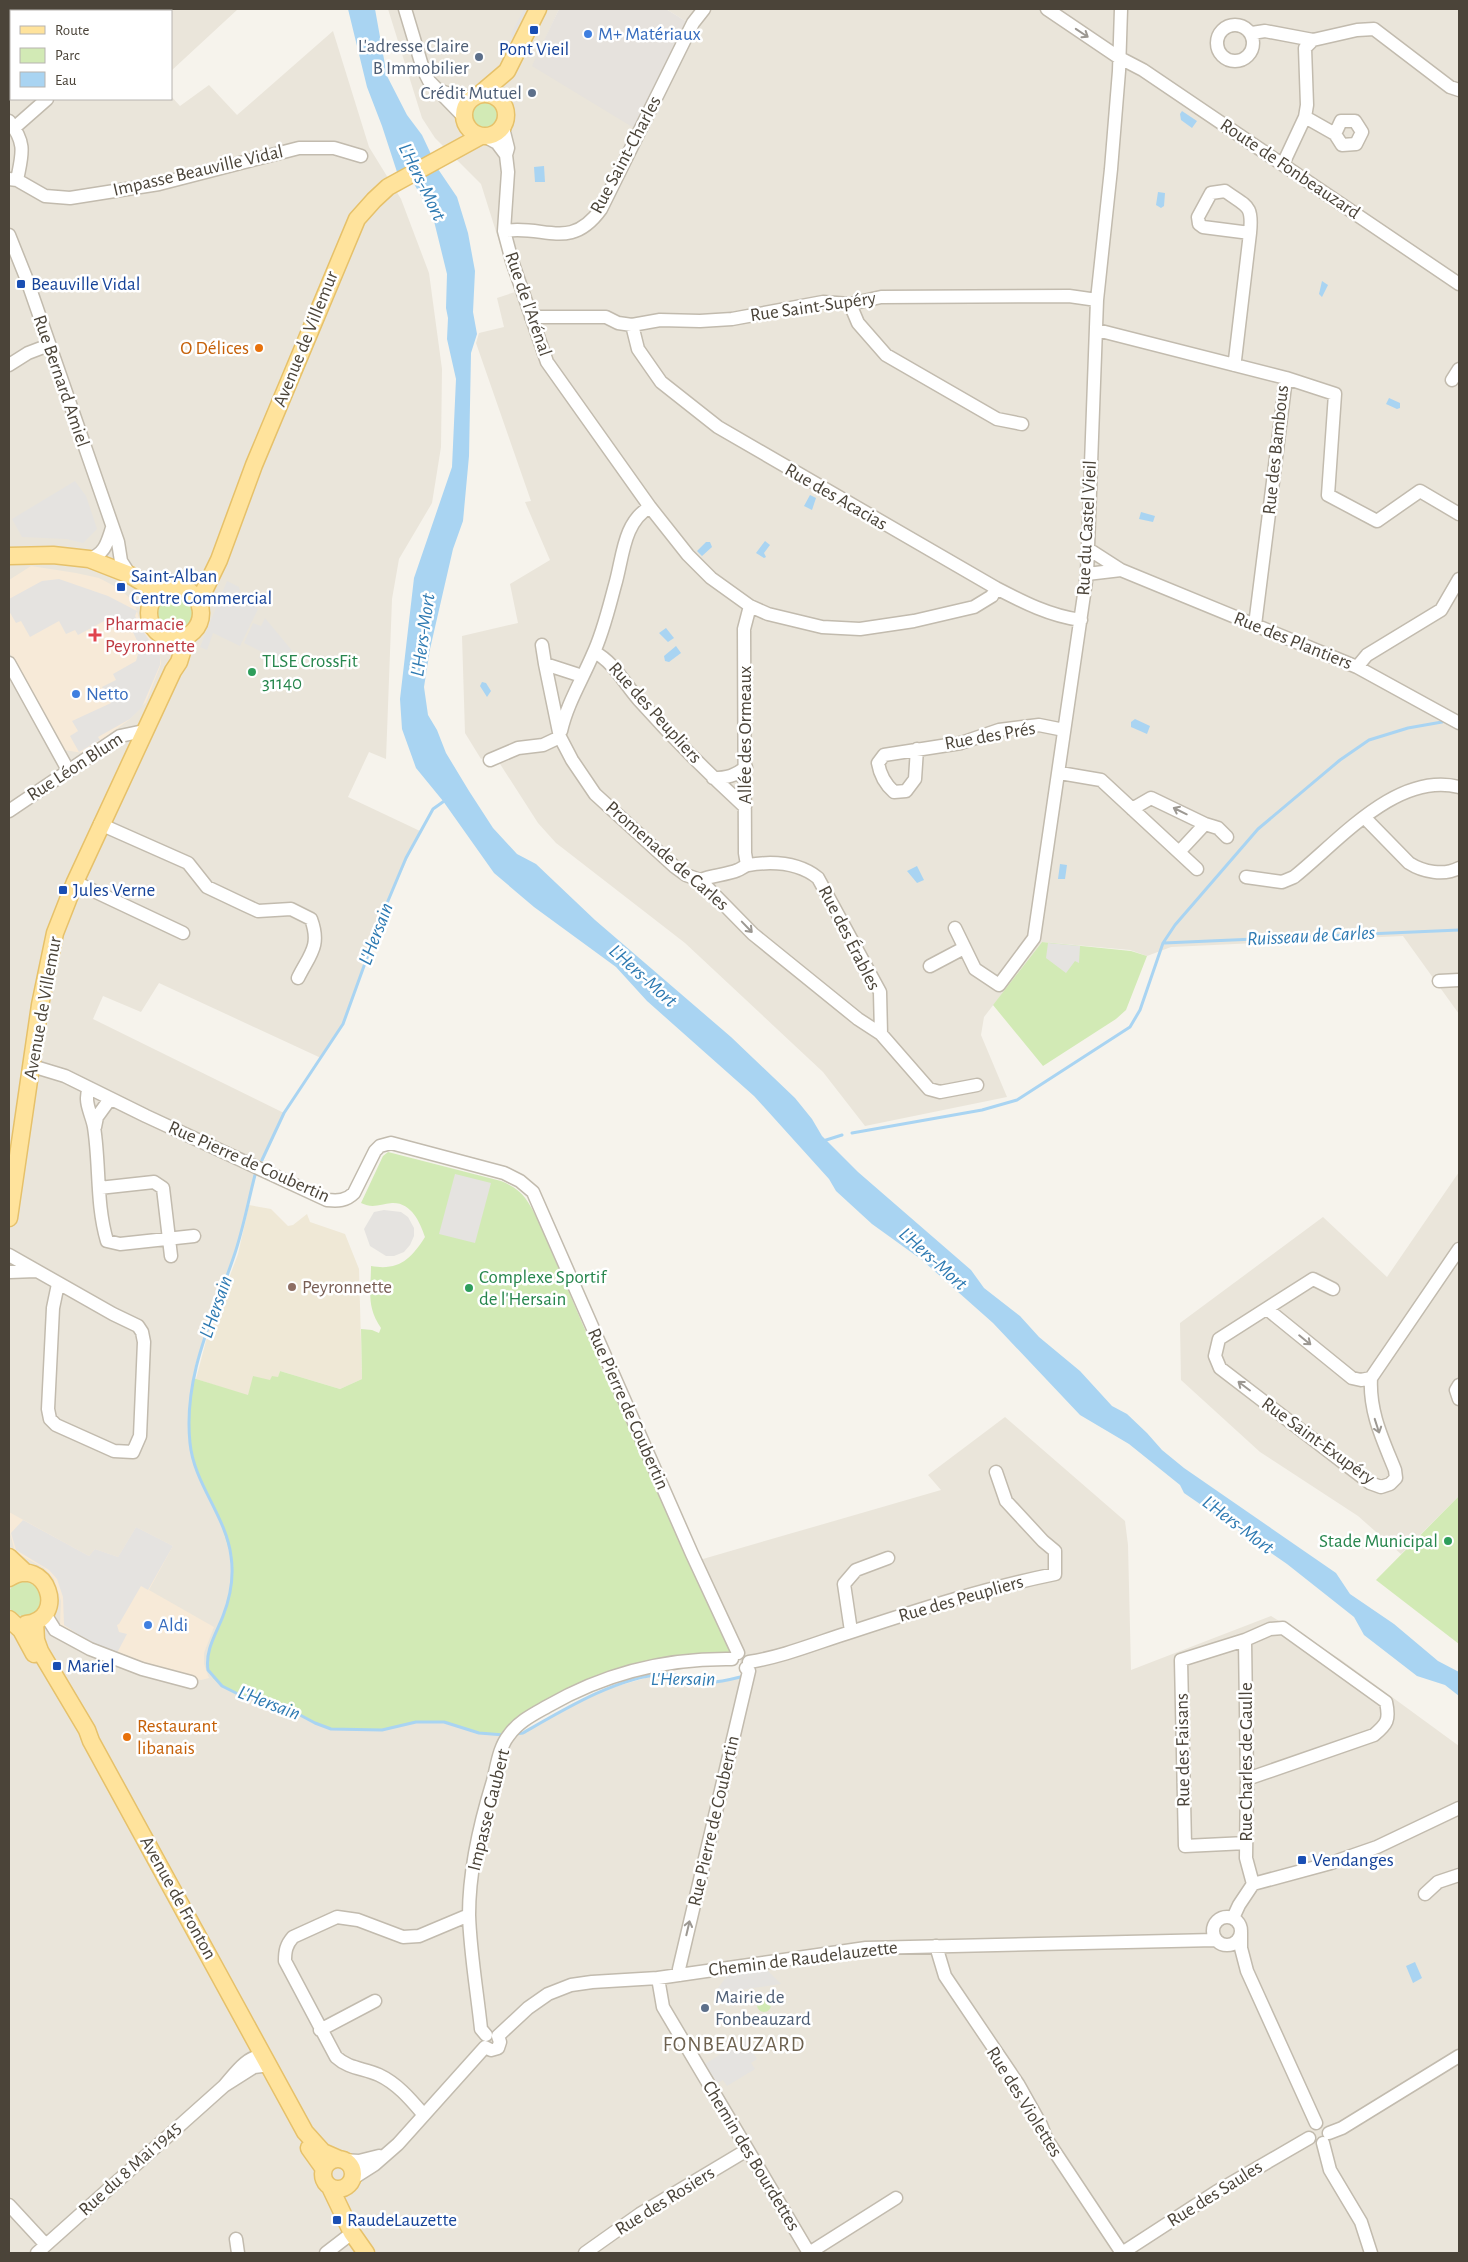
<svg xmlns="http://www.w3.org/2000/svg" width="1468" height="2262" viewBox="0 0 1468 2262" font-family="'Alegreya Sans',sans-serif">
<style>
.residential{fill:#eae5da}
.commercial{fill:#f7ead8}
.industrial{fill:#e6e2dd}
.education{fill:#efe8d6}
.green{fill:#d2eab5}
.parking{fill:#e5e3e0}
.water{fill:#a9d4f2}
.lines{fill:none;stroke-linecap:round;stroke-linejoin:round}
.stream{stroke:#a9d4f2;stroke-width:3}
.minor-casing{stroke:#c2bbae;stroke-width:15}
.major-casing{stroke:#e6c16a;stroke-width:19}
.minor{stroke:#fff;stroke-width:12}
.major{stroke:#ffe39c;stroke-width:16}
.oneway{stroke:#9c9892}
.transit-dot{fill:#1a4fb4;stroke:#fff;stroke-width:2}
.shop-dot{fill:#3f7fe0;stroke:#fff;stroke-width:2}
.service-dot{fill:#5c6f8a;stroke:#fff;stroke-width:2}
.food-dot{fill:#e8710a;stroke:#fff;stroke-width:2}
.health-dot{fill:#e0444e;stroke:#fff;stroke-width:2}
.leisure-dot{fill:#2e9e5b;stroke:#fff;stroke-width:2}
.education-dot{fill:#8d6e63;stroke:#fff;stroke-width:2}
.labels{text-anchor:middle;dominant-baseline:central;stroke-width:5;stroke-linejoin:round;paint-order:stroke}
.shop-label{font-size:19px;fill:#366cbe;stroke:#fff;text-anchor:start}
.service-label{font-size:19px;fill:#4e5e75;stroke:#fff;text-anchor:end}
.transit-label{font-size:19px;fill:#164399;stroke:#fff;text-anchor:start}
.street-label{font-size:19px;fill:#4b4439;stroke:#fff}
.food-label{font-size:19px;fill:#c56008;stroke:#fff;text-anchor:end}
.health-label{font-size:19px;fill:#be3a42;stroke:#fff;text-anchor:start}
.leisure-label{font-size:19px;fill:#27864d;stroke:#fff;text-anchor:start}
.education-label{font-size:19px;fill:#785e54;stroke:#fff;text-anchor:start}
.water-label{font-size:20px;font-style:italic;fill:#2e7ab2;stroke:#fff}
.quarter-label{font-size:21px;letter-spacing:1px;fill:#6e6250;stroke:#fff}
</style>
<rect width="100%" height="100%" fill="#f6f3ec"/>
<path class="residential" d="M9,9H238L171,71V11H11V99H171V96L180,106L209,85L237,115L333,31L369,147L401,199L429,273L442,369L441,447L432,503L399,559L392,599L386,759L369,752L348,797L420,831L385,908L343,1024L321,1058L159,983L141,1012L103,996L93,1019L284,1113L255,1175L236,1249L211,1315L195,1366L191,1391L189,1421L190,1444L196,1472L220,1521L231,1556L232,1576L228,1602L209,1650L242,1696L269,1704L292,1711L396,1727L416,1722H444L479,1732L508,1735L523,1733L600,1691L656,1675L683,1676L706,1682H721L744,1676L738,1653L696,1561L941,1490L928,1475L1005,1417L1125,1521L1128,1545L1131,1670L1271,1616L1340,1659L1459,1746V2253H9Z
M388,9H559L533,66L687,22L666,9H1459V1014L1403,936L1171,947L1147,956L1130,950L1042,942L984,1017L981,1035L1007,1097L865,1126L823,1072L685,943L556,843L538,823L493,753L481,759L465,733L462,636L518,623L510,584L550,560L525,502L531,501L476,343L479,333L504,327L497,298L515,292L481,184L435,138L422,118Z
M1459,1172V1496L1401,1554L1358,1516L1260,1452L1181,1380L1180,1323L1323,1217L1387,1277Z"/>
<path class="commercial" d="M31,566L76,573L99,578L120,589L134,602L142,628L159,650L161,664L146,702L129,720L83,753L64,750L9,652V580Z
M9,1512L89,1556L95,1549L118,1557L136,1527L173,1546L149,1590L214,1627L204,1653V1664L209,1678L201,1680L182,1676L127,1657L60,1625L61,1601L54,1579L44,1568L15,1552L9,1529Z"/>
<path class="industrial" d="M559,9H666L687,22L634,128L532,66Z"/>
<path class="education" d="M249,1205L271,1209L288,1226L293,1225L307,1214L310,1222L345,1234L359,1269L362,1379L340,1389L280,1371L278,1378L271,1380L248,1396L196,1379L207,1337L238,1254Z"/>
<path class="green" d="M470 115a14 14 0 1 1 28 0a14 14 0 1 1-28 0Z
M158 613a18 18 0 1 1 36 0a18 18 0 1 1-36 0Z
M1042,942L1131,951L1147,956L1126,1010L1116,1019L1043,1066L993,1005Z
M388,1152L501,1181C523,1190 527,1199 538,1220L610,1388L618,1386L738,1653L697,1659L591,1684L508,1735L479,1733L444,1722H416L382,1730L331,1729L315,1723L285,1707L242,1696L222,1686L213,1678L208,1670L207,1662L209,1650L228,1602L232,1576L231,1556L220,1521L196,1472L190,1444L189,1421L193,1378L248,1395L253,1376L270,1380L272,1376L278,1377L280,1371L340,1389L362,1379L361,1329L372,1330L379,1333L381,1328C366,1306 371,1291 371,1266C399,1271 411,1259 425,1237C420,1222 411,1202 392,1203C380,1204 373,1209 361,1203L383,1156Z
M1459,1496V1644L1376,1580Z
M7 1599a17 17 0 1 1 34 0a17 17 0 1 1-34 0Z
M757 2005a7 7 0 1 1 14 0a7 7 0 1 1-14 0Z"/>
<path class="parking" d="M524,9H533L515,46L511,34Z
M75,481L86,496L97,529L83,543L67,539L22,537L12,519Z
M59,579L108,596L137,611L135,616L143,631L160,656V665L142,707L130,719L98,737L100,740L79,752L70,736L78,731L72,721L111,703L102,687L116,680L113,674L136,661L140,647L132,630L108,619L78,635L75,630L66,634L59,621L30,637L21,621L16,623L9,611V599L42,581Z
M227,581L239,587L241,595L258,609L240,646L213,633L207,650L200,647Z
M265,618L294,653L277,667L259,658L262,652L244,643L253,623L261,626Z
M1048,943L1080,946L1079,963L1075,961L1066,973L1046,958Z
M455,1174L491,1183L475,1243L439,1234Z
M384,1210L401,1212L408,1217L414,1228V1236L410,1245L404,1252L394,1256H386L370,1246L364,1229L374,1212Z
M23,1520L89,1556L95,1549L118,1557L136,1527L173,1546L148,1590L141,1586L119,1624L117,1625L119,1632L127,1634L117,1653L84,1638L64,1625L63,1597L57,1579L49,1570L16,1550L11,1533Z
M766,1969L781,1984L726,1992L719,1998L715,1992L727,1976Z
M745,2039L757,2059L751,2063L755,2069L727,2086L723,2080L717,2083L705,2064Z"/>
<path class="water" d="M348,9H375L387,76L407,115L422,135L438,169L457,197L468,233L475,271L473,312L477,334L471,353L469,456L463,521L453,549L430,649L424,687L428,715L437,730L446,753L469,791L493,828L517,854L536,864L595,920L731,1037L795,1098L812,1119L822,1136L858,1172L971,1270L984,1288L1020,1316L1039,1337L1080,1371L1112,1406L1127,1414L1147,1433L1162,1450L1184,1468L1336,1573L1350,1594L1394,1624L1438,1661L1459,1672V1696L1445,1685L1417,1676L1364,1635L1354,1617L1287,1564L1184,1493L1180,1485L1129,1444L1080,1415L993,1323L922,1260L872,1224L836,1191L829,1179L754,1096L647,1001L616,967L534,907L494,873L443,801L416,768L402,729L400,699L414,578L452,467L456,379L447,339L448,318L446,308L447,274L433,217L413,182L397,172L382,126L367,87Z
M1182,111L1197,121L1192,128L1181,120L1180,114Z
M544,166L545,182H535L534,167Z
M1158,192L1165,193L1164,206L1161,208L1156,205Z
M1322,281L1328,285L1322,297L1319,294Z
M1389,398L1400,403V408L1397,409L1386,404Z
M810,495L816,498L812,510L804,506Z
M1141,512L1155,516L1153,522L1139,519Z
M765,541L770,545L764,553L766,557L764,558L756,553Z
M706,542H710L712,547L702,556L697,551Z
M666,628L674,638L668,642L659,633Z
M676,646L681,653L669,662L665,661L664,656Z
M482,682L486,683L491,691L487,697L480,686Z
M1135,719L1150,726L1147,734L1131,727V722Z
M1060,864L1067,865L1065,879H1058Z
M917,866L924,880L917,883L907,871Z
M1415,1962L1422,1978L1413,1983L1406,1966Z"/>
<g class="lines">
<path class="stream" d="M1164,943L1459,930
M852,1133L982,1110L1017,1100L1130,1027L1140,1010L1163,943L1175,925L1258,829L1340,760L1369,740L1408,728L1442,722
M823,1141L842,1135
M262,1160L284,1113L343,1024L385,908L406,858L433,809L447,799
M255,1175C248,1202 243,1230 234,1256C213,1318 183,1376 190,1443C194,1484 226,1516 231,1556C234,1576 230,1598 223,1616C216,1634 205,1650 208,1670L222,1686L242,1696L285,1707L315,1723L331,1729L382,1730L416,1722H444L479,1733L504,1735
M515,1734L523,1733C563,1710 617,1677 664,1674C679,1673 692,1681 706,1682C719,1683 732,1679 744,1676"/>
<defs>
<path id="minor" d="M405,9L423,69L429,81L464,117
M1047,9L1118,57L1143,70L1459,284
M31,11L33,9
M146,11L149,9
M1217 43a18 18 0 1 1 36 0a18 18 0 1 1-36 0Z
M9,31L11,29
M1252,33L1265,31L1313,40
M441,91L458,97H474
M1305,117L1335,134L1342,145L1356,144L1362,132L1355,121H1341L1335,134
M9,121C27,144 22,154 17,180
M504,123V132L508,148L506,155L508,172L504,231L512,261L547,362L650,507L688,555L711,578L750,606L768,614L822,627L860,629L914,621L974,607L992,596L996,588
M14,128L47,99
M484,136L497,143L506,155
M1283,164L1305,117L1307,105L1305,48L1313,40L1357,30L1374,29L1450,87L1459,90
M9,179L17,180L45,196L70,198L159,184L299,148H334L361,156
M504,231C544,224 570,252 601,209L693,23L704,9
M9,235L27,280L118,542L121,561L130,575
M850,304L858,323L886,355L997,419L1022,424
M531,317H606L618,323L632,325L660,320L700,321L732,319L823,302L850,304L881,297L1069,296L1097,300
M632,325L638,349L661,382L718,427L996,588C1023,602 1050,616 1081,620
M1097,330L1286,378L1255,625
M9,365L28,353L49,345
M1234,365L1235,360L1250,233C1253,204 1247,207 1225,191L1211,193L1198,217L1199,224L1203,227L1250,233
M1286,378L1335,394L1328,495L1377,521L1420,491L1459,514
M1452,380L1459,369
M1088,551L1093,552L1121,570L1357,667L1459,723
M89,559C105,554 107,543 112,528
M1087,574L1121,570
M542,645L545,664L582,676
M594,652C614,662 624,683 639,700C672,737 708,773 745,807
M9,663L68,770
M545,664L560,737L572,760L595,794L675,867L686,875L700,880L753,934L858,1019L881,1034L929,1089L940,1092L977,1085
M1357,667L1367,655L1441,610L1459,579
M561,731C567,704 582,680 593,654C603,633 609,607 615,585C623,558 623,522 650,507
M917,749L915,779L906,791L894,792C885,784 880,775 878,763L884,755L961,743L999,730L1039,725L1064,730
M490,760L518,748L543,745L560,737
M1060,773L1101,780L1197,869
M713,778C727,778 735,776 746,767
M1132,809L1151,798L1205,824L1179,852
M9,811L120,736L139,732L144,734
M1365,818L1409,863C1423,872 1444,876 1459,868
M100,824L188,863L207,887L245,905L258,911L291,909L311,919C321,946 310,954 298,978
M1205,824L1218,828L1227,837
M747,865L745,853L744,629L750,606
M1246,877L1282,882L1294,877C1339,841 1397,771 1459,787
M700,880C713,875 726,875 738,870C741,869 744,866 748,865C773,861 798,862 818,878L880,992L881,1034
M75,882L183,933
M955,928L975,969L999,985L1034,938L1087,574L1097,300L1111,169L1119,71L1121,9
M930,966L964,948
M1439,981L1459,980
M32,1066L65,1076L146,1116L327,1200C338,1201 346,1201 354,1193L375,1151L380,1146L391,1143L504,1173L520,1181L533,1192L692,1554L738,1653
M89,1089C83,1101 92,1115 94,1127C100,1165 96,1204 107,1241L120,1244L194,1236
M95,1127L97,1117L110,1099
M99,1188L154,1182L163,1188L171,1256
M9,1255L113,1314L138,1326L142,1332L144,1342L140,1436L133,1452L114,1451L56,1425L50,1419L48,1409L53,1308L58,1284
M9,1272L36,1271
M1333,1289L1313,1279L1219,1339L1215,1356L1220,1368L1370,1483L1381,1487L1390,1484L1396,1478L1395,1470C1383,1440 1369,1412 1371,1378L1459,1249
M1267,1309L1352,1378L1361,1380L1371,1378
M1459,1385L1456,1390L1459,1399
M45,1614L55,1630L90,1649L142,1669L191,1682
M851,1631L844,1584L856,1570L888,1558
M1245,1640L1247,1779L1246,1858L1253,1884
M749,1662C786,1656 818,1642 854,1631C921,1609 986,1588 1055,1574V1551L1043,1541L1006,1501L996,1472
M1246,1843L1185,1846L1181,1660L1245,1640L1270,1629L1283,1628L1386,1702C1390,1720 1387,1724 1374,1735L1247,1779
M1425,1894L1438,1882L1459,1875
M1213 1931a14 14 0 1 1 28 0a14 14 0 1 1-28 0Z
M1233,1918L1239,1905L1253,1884L1331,1863L1377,1847L1459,1808
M1241,1932V1948L1247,1971L1316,2123
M936,1946L945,1976L1018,2084L1041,2125L1047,2140L1122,2253
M680,1975L679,1969L749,1671L746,1668
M658,1978L663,2007L809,2253
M320,2030L375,2001
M486,2035L481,2029L480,2020C476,1985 470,1949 469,1915C469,1870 480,1823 493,1781C497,1766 499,1747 509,1735C519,1721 534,1714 548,1706C605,1673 667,1658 732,1659
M498,2036L528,2008L548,1994L571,1985L592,1982L658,1978L866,1948L1215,1940
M485,2047L491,2050L498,2048L500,2042L498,2036
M424,2115C411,2100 398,2084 379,2075C364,2068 349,2069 336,2057L285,1961C285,1951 286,1945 293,1937L337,1917L358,1920L403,1937L419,1936L469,1915
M1329,2133L1342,2128L1459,2056
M1323,2143L1330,2170L1361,2222L1371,2253
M342,2160L359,2161L379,2156
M352,2179L374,2165L398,2144L485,2047
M9,2205L46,2245
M236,2239L238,2253
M37,2253L224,2086C234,2075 247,2055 263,2056L262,2066L254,2067L224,2086
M326,2253L352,2233
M585,2253L640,2214L747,2150
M809,2253L896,2198
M1122,2253L1216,2192L1309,2138"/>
<path id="major" d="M480,94L507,71L538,9
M464 115a21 21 0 1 1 42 0a21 21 0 1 1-42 0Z
M9,556L53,555L89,559L130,575L150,587L162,591
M149 613a26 26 0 1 1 52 0a26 26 0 1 1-52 0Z
M200,607L202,595L219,560L254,465L357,219L374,200L388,187L481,136
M9,1218L40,1005L55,933L75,882L173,671L179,662L187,636
M9,1557L26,1573
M9,1578C46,1554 69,1619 26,1624
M9,1619L21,1630L34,1654
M35,1622L36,1640L40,1651L87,1730L91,1741L305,2132L323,2152L339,2159
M309,2148L324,2169
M323 2174a15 15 0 1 1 30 0a15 15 0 1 1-30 0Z
M330,2187L352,2233L366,2253"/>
</defs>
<use href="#minor" class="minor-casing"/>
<use href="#major" class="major-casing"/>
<use href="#minor" class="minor"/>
<use href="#major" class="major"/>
</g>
<defs><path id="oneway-shaft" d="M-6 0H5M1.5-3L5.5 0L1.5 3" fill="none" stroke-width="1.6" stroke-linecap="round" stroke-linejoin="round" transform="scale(1.25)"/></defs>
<g class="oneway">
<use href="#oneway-shaft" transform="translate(1082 33) rotate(34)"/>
<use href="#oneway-shaft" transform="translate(1180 811) rotate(-154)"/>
<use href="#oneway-shaft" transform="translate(747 927) rotate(46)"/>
<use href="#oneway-shaft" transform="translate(1305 1340) rotate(39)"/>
<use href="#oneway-shaft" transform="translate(1244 1386) rotate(-143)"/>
<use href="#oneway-shaft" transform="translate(1377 1426) rotate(72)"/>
<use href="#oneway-shaft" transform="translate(688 1928) rotate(-77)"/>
</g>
<g class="transit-dot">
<rect x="529" y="25" width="10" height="10" rx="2.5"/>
<rect x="16" y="279" width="10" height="10" rx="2.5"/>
<rect x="116" y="582" width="10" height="10" rx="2.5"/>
<rect x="58" y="885" width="10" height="10" rx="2.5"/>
<rect x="52" y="1661" width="10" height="10" rx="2.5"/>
<rect x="1297" y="1855" width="10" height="10" rx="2.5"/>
<rect x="332" y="2215" width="10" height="10" rx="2.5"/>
</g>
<g class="shop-dot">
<circle cx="588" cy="34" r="5"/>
<circle cx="76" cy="694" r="5"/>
<circle cx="148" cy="1625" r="5"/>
</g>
<g class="service-dot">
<circle cx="479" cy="57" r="5"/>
<circle cx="532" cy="93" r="5"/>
<circle cx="705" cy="2008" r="5"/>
</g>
<g class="food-dot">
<circle cx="259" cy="348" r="5"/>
<circle cx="127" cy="1737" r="5"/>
</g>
<path class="health-dot" d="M92.5 627.5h5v5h5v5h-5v5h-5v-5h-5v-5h5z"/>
<g class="leisure-dot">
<circle cx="252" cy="672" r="5"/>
<circle cx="469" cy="1288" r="5"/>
<circle cx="1448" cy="1541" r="5"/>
</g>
<circle class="education-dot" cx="292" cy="1287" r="5"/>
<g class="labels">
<g class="shop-label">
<text x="598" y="34">M+ Matériaux</text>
<text x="86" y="694">Netto</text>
<text x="158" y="1625">Aldi</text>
</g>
<g class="service-label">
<text x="469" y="46">L'adresse Claire<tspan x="469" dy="22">B Immobilier</tspan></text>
<text x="522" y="93">Crédit Mutuel</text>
<text x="715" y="1997" text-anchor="start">Mairie de<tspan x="715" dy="22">Fonbeauzard</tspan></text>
</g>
<g class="transit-label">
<text x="534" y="49" text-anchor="middle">Pont Vieil</text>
<text x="31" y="284">Beauville Vidal</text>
<text x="131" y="576">Saint-Alban<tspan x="131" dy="22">Centre Commercial</tspan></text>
<text x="73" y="890">Jules Verne</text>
<text x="67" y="1666">Mariel</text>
<text x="1312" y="1860">Vendanges</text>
<text x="347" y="2220">RaudeLauzette</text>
</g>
<g class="street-label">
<text transform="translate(626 155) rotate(-62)">Rue Saint-Charles</text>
<text transform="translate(1290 169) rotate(34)">Route de Fonbeauzard</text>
<text transform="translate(198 171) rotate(-13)">Impasse Beauville Vidal</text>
<text transform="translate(528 304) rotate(71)">Rue de l'Arénal</text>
<text transform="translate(813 307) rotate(-8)">Rue Saint-Supéry</text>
<text transform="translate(306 339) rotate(-68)">Avenue de Villemur</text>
<text transform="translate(61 381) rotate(71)">Rue Bernard Amiel</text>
<text transform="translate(1276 450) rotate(-84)">Rue des Bambous</text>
<text transform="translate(836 497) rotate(30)">Rue des Acacias</text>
<text transform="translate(1087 528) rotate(-87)">Rue du Castel Vieil</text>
<text transform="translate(1293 641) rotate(22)">Rue des Plantiers</text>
<text transform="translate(655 713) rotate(48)">Rue des Peupliers</text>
<text transform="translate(745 735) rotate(-90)">Allée des Ormeaux</text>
<text transform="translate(990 736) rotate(-10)">Rue des Prés</text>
<text transform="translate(75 767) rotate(-33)">Rue Léon Blum</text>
<text transform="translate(667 856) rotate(41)">Promenade de Carles</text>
<text transform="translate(849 938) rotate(63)">Rue des Érables</text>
<text transform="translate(43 1008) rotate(-80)">Avenue de Villemur</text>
<text transform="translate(249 1162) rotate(24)">Rue Pierre de Coubertin</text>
<text transform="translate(628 1409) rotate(66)">Rue Pierre de Coubertin</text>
<text transform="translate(1318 1441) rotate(36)">Rue Saint-Exupéry</text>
<text transform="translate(961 1599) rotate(-16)">Rue des Peupliers</text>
<text transform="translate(1183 1750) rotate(-91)">Rue des Faisans</text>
<text transform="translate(1246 1762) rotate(-90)">Rue Charles de Gaulle</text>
<text transform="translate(489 1810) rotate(-76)">Impasse Gaubert</text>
<text transform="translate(714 1821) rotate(-77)">Rue Pierre de Coubertin</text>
<text transform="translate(178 1898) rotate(61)">Avenue de Fronton</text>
<text transform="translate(803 1959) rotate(-7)">Chemin de Raudelauzette</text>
<text transform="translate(1024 2102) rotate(58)">Rue des Violettes</text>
<text transform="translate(751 2156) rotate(59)">Chemin des Bourdettes</text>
<text transform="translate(130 2169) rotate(-42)">Rue du 8 Mai 1945</text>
<text transform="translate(1215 2194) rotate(-32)">Rue des Saules</text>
<text transform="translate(665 2201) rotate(-32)">Rue des Rosiers</text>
</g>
<g class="food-label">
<text x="249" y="348">O Délices</text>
<text x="137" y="1726" text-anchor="start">Restaurant<tspan x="137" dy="22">libanais</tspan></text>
</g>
<g class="health-label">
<text x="105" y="624">Pharmacie<tspan x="105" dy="22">Peyronnette</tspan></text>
</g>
<g class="leisure-label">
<text x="262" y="661">TLSE CrossFit<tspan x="262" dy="22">31140</tspan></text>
<text x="479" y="1277">Complexe Sportif<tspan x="479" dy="22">de l'Hersain</tspan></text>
<text x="1438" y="1541" text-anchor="end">Stade Municipal</text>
</g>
<g class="education-label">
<text x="302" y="1287">Peyronnette</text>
</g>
<g class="water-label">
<text transform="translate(422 182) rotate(64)">L'Hers-Mort</text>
<text transform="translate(423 635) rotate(-82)">L'Hers-Mort</text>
<text transform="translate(376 934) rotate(-69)">L'Hersain</text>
<text transform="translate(1311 936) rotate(-3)">Ruisseau de Carles</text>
<text transform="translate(643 976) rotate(42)">L'Hers-Mort</text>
<text transform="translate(933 1259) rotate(42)">L'Hers-Mort</text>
<text transform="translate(216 1307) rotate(-71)">L'Hersain</text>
<text transform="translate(1238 1525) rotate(37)">L'Hers-Mort</text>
<text x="683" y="1679">L'Hersain</text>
<text transform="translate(269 1703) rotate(21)">L'Hersain</text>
</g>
<g class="quarter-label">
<text x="734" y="2044">FONBEAUZARD</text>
</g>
</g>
<rect width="1468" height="2262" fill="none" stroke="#4b4439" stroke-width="20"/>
<rect x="10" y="10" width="162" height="90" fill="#ffffff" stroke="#b7b4b0"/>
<rect x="20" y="26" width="25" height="8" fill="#ffe39c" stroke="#b7b4b0"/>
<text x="55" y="35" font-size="15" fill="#4b4439">Route</text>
<rect x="20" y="48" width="25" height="15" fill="#d2eab5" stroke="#b7b4b0"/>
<text x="55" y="60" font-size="15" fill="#4b4439">Parc</text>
<rect x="20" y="72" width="25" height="15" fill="#a9d4f2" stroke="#b7b4b0"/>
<text x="55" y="85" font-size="15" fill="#4b4439">Eau</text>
</svg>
